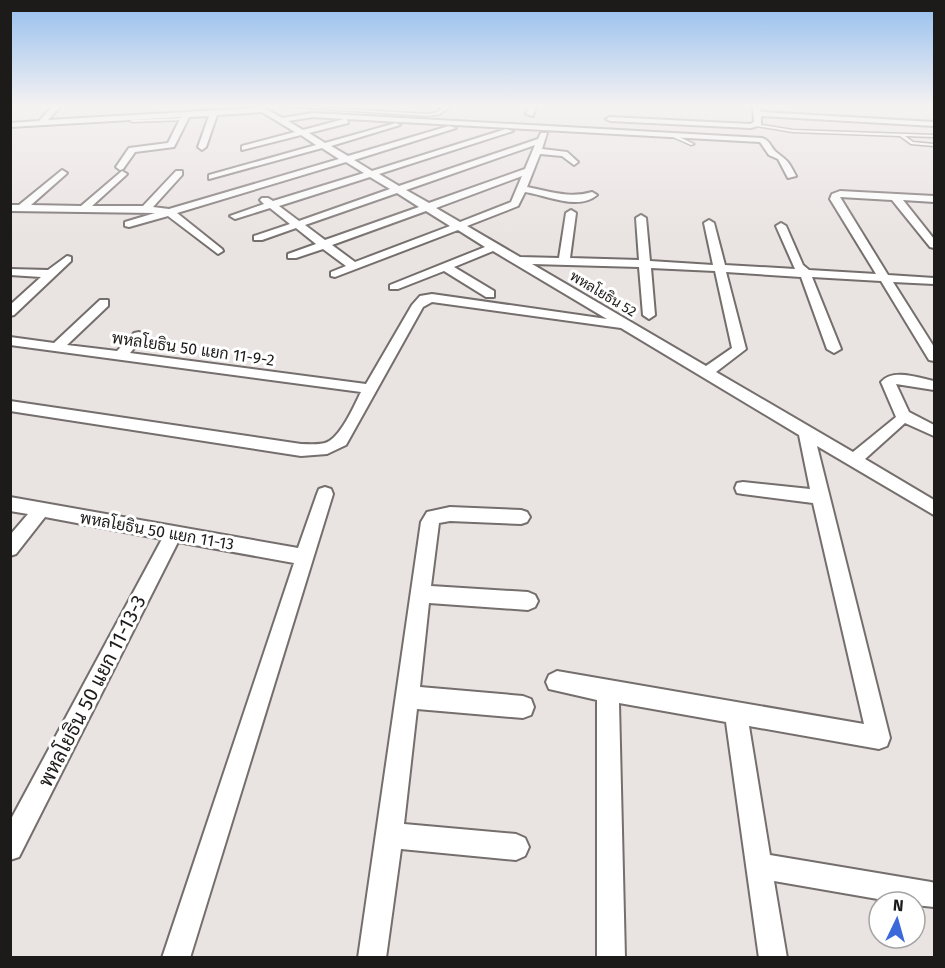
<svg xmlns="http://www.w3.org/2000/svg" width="945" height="968" viewBox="0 0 945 968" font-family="'Fira Sans',Sarabun,sans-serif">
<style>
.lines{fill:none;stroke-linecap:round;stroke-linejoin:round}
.service-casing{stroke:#746e6c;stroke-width:3}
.minor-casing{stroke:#746e6c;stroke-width:4}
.service{fill:#fff;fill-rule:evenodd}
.minor{fill:#fff;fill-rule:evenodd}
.labels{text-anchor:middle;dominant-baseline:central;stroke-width:6;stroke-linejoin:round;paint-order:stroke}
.far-street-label{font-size:14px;fill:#1d1b1a;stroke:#fff}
.street-label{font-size:16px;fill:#1d1b1a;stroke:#fff}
.near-street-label{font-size:20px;fill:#1d1b1a;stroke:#fff}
</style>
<rect width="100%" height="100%" fill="#e9e3e1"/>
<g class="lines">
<defs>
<path id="service" d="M10,106H15L10,109Z
M280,106H292L428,114L438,112L443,108L446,109L440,114L428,116Z
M184,118L185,120L132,122L130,121L132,120Z
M755,124L793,130L934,135V137L905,136L913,142L934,144V146L911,144L900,136L793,132L756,126Z
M673,135H675L694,144L691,145L673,137Z"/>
<path id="minor" d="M53,106H61L48,120L256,108L254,106H261L282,118L313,113L762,138C771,141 770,147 776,152C789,162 788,161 796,176L788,178L778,159L769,155L760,142L347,119L348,123L309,133L325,143L396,123L400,125L331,146L348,156L449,126L456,128L354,160L372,171L506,129L513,131L379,174L399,186L538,139L541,133H547L542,149L567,152L578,162L574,165L562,156L540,154L527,187C549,191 569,199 592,192L597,195C578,211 546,195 525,192L518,206L467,226L520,257L559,258L566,213L571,210L576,213L570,258L639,260L636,218L641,215L646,218L650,261L713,265L704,223L709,220L714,223L725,265L795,269L776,226L781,223L786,226L803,265L809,270L876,274L830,199L832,194L840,191L934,196V202L903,200L934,239V248L930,247L892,200L840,197L888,275L934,278V284L893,282L934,347V361L929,360L881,281L812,277L841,349L834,353L827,349L801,277L726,272L746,349L716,372L853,452L896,417L881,382C893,368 919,378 934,381V390L896,384L909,412L934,425V436L905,423L865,459L934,500V515L817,446L890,738L887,746L879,749L749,726L770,855L931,882L934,883V907L915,905V902H895L774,881L787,958H759L726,722L619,703L625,958H597V700L549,689L546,682L549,675L557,671L864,724L813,503L743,494L737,493L735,488L737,483L743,482L810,489L799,435L621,328L432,302L423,307L346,445L327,454L301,456L10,411V401L301,444C309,444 318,445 325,443C340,439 354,406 361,392L10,345V337L54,343L100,300H108V306L67,345L117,351L134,333L139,332L145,336L130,353L366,384L412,305L420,296L432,294L607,319L493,251L454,267L494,291V297H486L444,271L398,289H390V285L485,247L458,230L335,277L331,276V272L346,266L323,249L296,258H288V254L316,244L296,228L262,240H254V236L290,224L270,208L235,219L230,216L264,204L260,200L262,198H268L273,201L364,173L346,162L177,213L222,249L223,251L218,254L168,216L129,227L125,226V222L155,213L10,211V205H19L62,170L67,173L65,175L31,205L81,206L122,171L127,174L125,176L92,206H143L176,171H182V175L153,207L169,209L339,159L322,148L209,179V175L316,145L301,135L242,150V146L295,132L262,112L217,115L206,147L202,150L198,147L209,116L189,117L174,147L135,152L123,169L120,170L116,167L129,148L168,143L181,117L10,127V123L39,121ZM313,117L344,119L303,130L288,121ZM535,145L525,169L429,203L406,190ZM522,176L511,202L460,222L436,208ZM370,177L390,189L299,221L279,206ZM397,193L419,207L325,240L305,225ZM426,211L450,226L355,262L332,245ZM532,264L639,267L643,315L649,319L655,315L651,268L715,271L732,348L706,366Z
M443,106H450L444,111L440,109Z
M529,106H536L533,116L526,114Z
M753,106H760L761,112L934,122V126L761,116V125L751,128L610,121L606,119L610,117L750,124L754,122Z
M67,256L71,257V261L14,315L10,316V305L41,277L10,275V269L48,270Z
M325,487L331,489L333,494L190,958H162L294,563L178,542L19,857L10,860V821L162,539L45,517L16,554L10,556V535L28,514L10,511V497L298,548L317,494L319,489Z
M450,507L521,510L527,512L530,517L527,522L521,524L450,521L439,523L431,586L528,592L535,595L538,601L535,607L528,610L429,603L420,687L523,696L531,699L534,707L531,715L523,718L417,709L404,824L516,834L525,838L529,847L525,856L516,860L401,849L386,958H358L421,522L427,512Z"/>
</defs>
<use href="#service" class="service-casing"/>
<use href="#minor" class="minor-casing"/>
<use href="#service" class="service"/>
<use href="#minor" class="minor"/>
</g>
<linearGradient id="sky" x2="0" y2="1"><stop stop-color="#94beee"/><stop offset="0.44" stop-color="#f5f2f2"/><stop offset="1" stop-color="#f5f2f2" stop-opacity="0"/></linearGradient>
<rect width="945" height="241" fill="url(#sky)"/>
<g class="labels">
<g class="far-street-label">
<text transform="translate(603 294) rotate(31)">พหลโยธิน 52</text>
</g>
<g class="street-label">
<text transform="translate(193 349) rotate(8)">พหลโยธิน 50 แยก 11-9-2</text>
<text transform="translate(157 531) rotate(10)">พหลโยธิน 50 แยก 11-13</text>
</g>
<g class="near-street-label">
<text transform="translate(92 691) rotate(-63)">พหลโยธิน 50 แยก 11-13-3</text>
</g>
</g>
<rect width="945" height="968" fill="none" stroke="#1d1b1a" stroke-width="24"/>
<g transform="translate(897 920) rotate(5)"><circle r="28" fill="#ffffff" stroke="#a5a4a3" stroke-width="1.5"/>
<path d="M0-4.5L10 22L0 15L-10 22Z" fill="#3b69da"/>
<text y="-9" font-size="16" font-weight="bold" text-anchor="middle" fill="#1d1b1a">N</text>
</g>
</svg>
